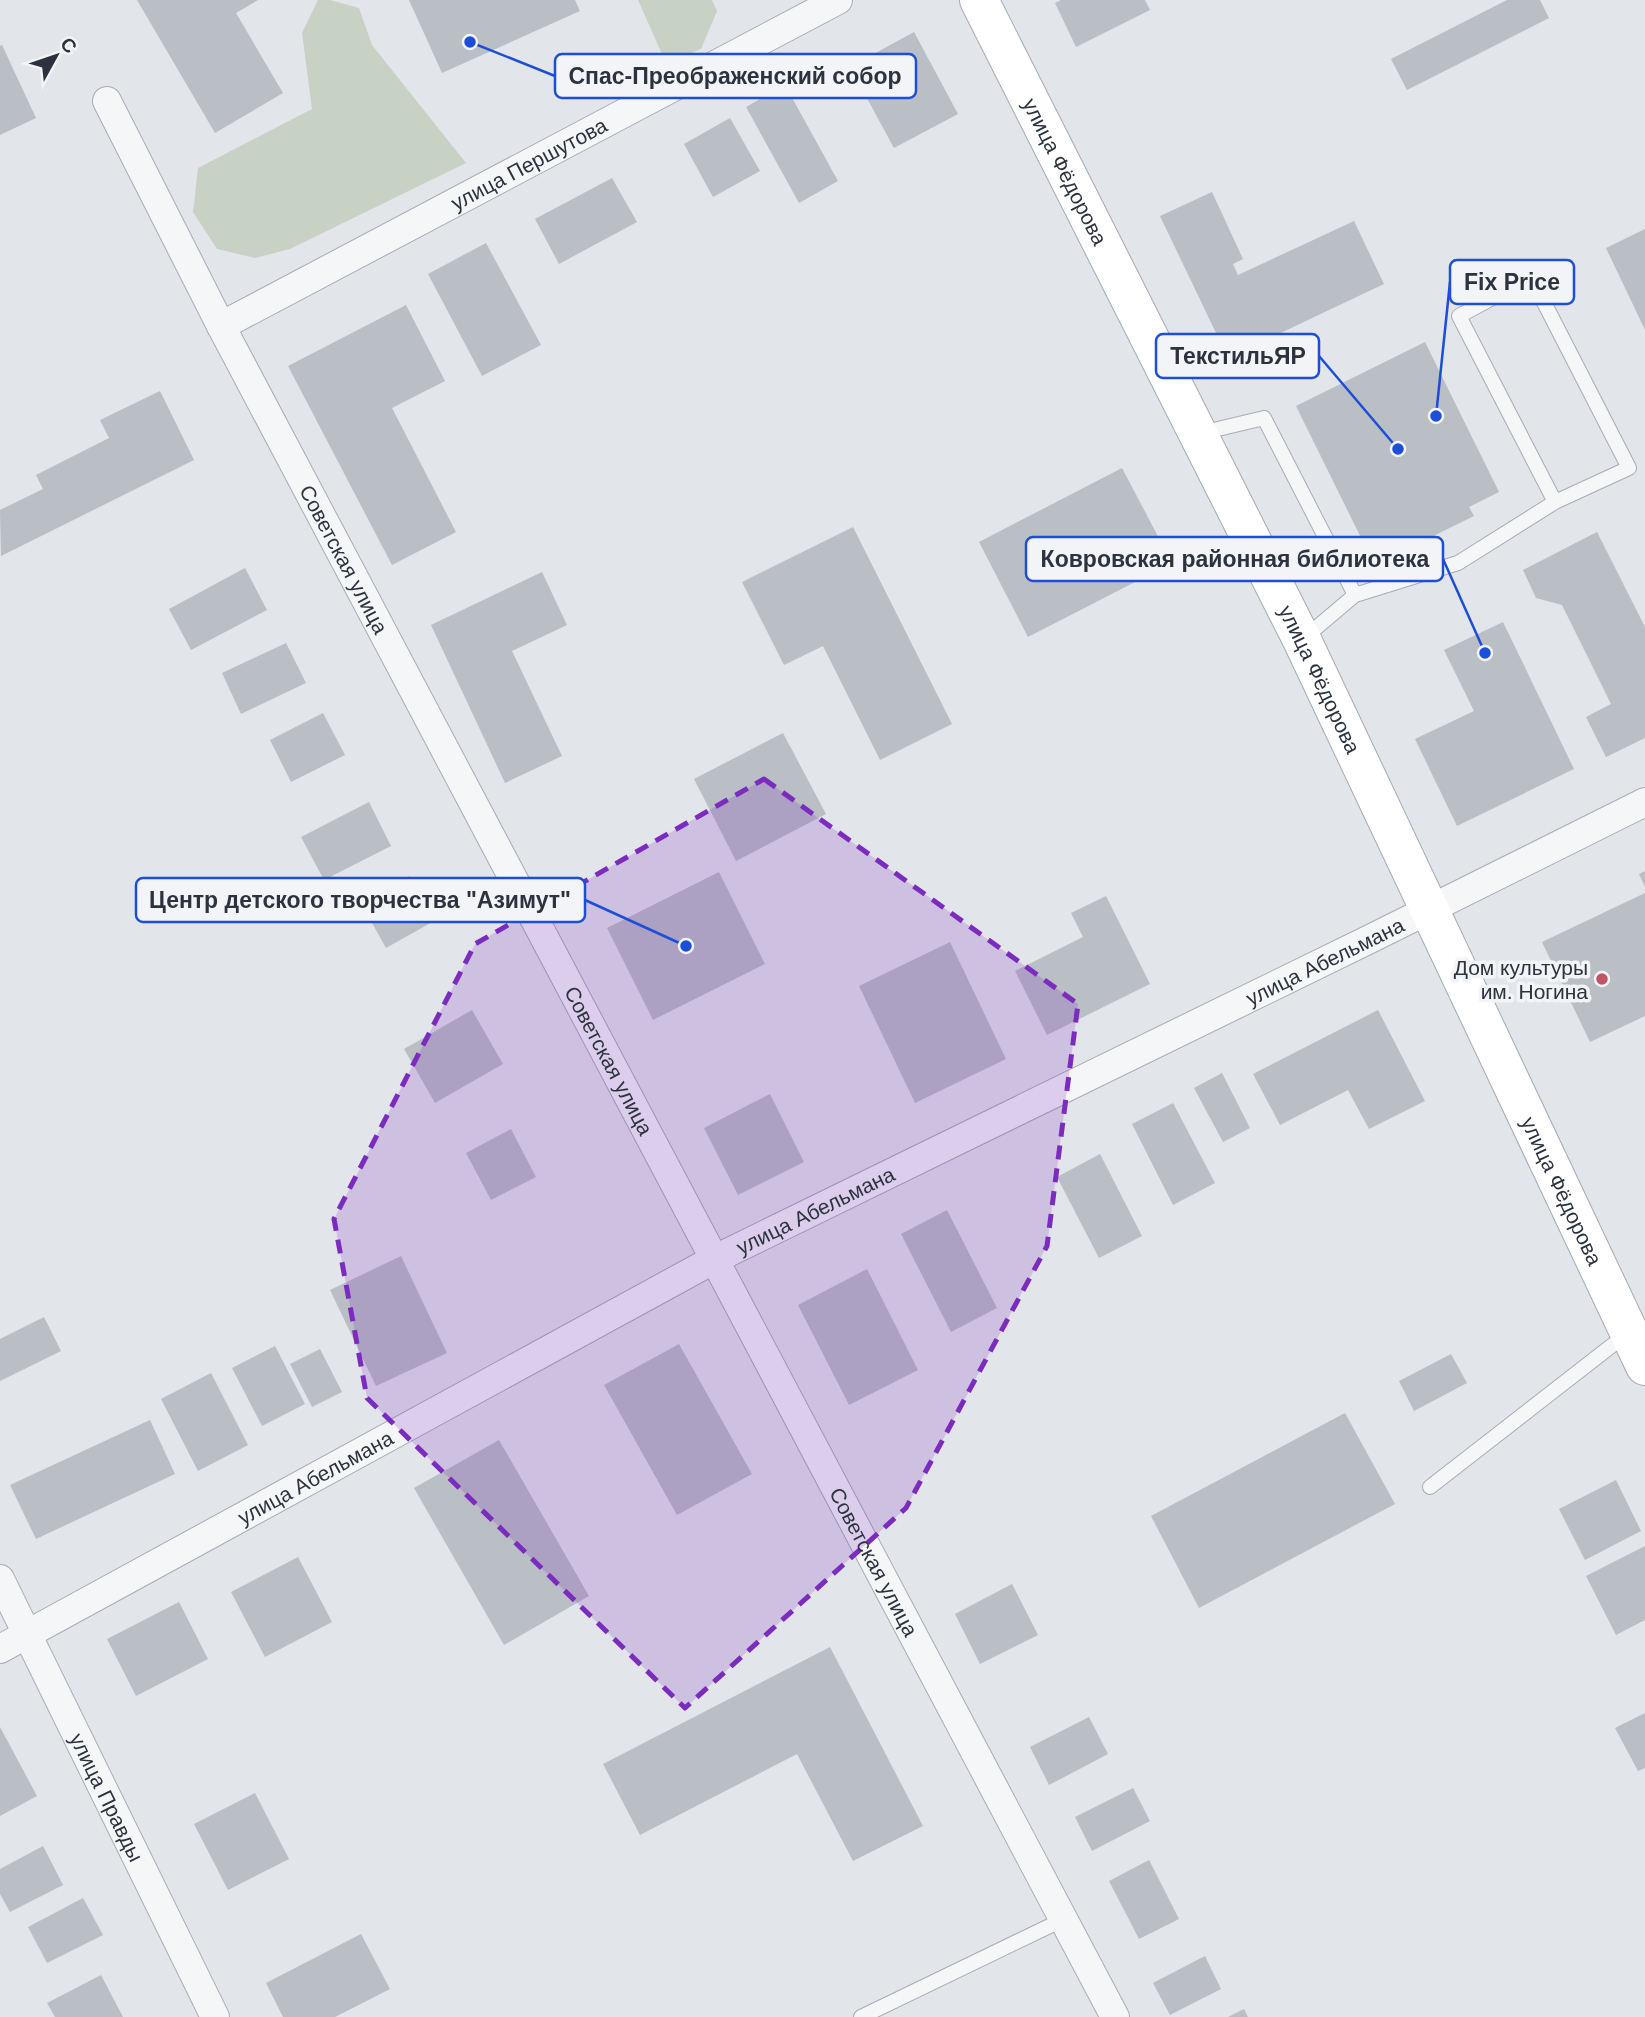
<svg xmlns="http://www.w3.org/2000/svg" width="1645" height="2017" viewBox="0 0 1645 2017" font-family="Arial,sans-serif">
<style>
.green{fill:#c8d2c4}
.building{fill:#babec5}
.lines{fill:none;stroke-linecap:round;stroke-linejoin:round}
.lane-casing{stroke:#a8acb3;stroke-width:16}
.street-casing{stroke:#a8acb3;stroke-width:30}
.primary-casing{stroke:#a3aab4;stroke-width:40}
.lane{stroke:#f5f6f8;stroke-width:14}
.street{stroke:#f5f6f8;stroke-width:28}
.primary{stroke:#fff;stroke-width:38}
.marked{fill:#7b2cbf;fill-opacity:0.2;stroke:#7b2cbf;stroke-width:5;stroke-dasharray:14 9;stroke-linejoin:round}
.poi-dot{fill:#c15568;stroke:#f2f4f7;stroke-width:2.5}
.labels{text-anchor:middle;dominant-baseline:central;stroke-width:7;stroke-linejoin:round;paint-order:stroke}
.street-label{font-size:21px;fill:#2c333f;stroke:#f2f4f7}
.poi-label{font-size:21px;fill:#2c333f;stroke:#f2f4f7;text-anchor:end}
.leader{fill:none;stroke:#1d4ed8;stroke-width:2.5}
.callout-dot{fill:#1d4ed8;stroke:#f2f4f7;stroke-width:2.5}
.callout{fill:#f2f4f7;stroke:#1d4ed8;stroke-width:2.5}
.callout-label{font-size:23px;text-anchor:middle;font-weight:bold;fill:#2c333f}
</style>
<rect width="100%" height="100%" fill="#e2e5e9"/>
<path class="green" d="M318,0H330L359,8L372,45L466,163L290,249L255,258L217,249L193,212L198,168L312,109L302,33Z
M638,0H712L717,11L701,49L666,63Z"/>
<path class="building" d="M137,0H258L236,13L283,93L215,133Z
M409,0H575L580,11L442,73Z
M1061,0H1145L1150,10L1076,47L1055,3Z
M1507,0H1540L1549,18L1407,90L1391,59Z
M914,32L958,114L894,148L850,67Z
M2,45L36,118L0,135V46Z
M785,85L838,181L799,203L746,107Z
M730,118L760,171L713,197L684,144Z
M612,178L637,222L559,264L535,219Z
M1212,192L1243,259L1233,264L1238,275L1354,221L1384,284L1228,358L1160,216Z
M1645,229V330L1606,248Z
M486,243L541,345L482,376L428,274Z
M406,305L445,381L392,408L456,532L392,565L288,366Z
M1425,342L1499,492L1469,507L1474,516L1409,548L1405,539L1370,556L1296,406Z
M160,391L194,460L1,556L0,510L43,489L36,475L109,438L100,420Z
M1122,468L1172,563L1028,637L979,542Z
M853,527L952,724L880,760L823,646L784,665L742,582Z
M1597,532L1645,627V738L1606,757L1586,717L1611,704L1562,605L1536,598L1523,570Z
M245,568L267,610L191,650L169,609Z
M542,572L567,625L512,651L562,756L505,783L431,625Z
M1503,622L1574,769L1457,826L1415,739L1474,711L1444,650Z
M286,643L306,683L241,714L222,673Z
M323,713L345,755L291,782L270,740Z
M783,733L826,814L736,861L694,779Z
M369,802L391,846L324,880L301,837Z
M1645,871V887L1639,874Z
M719,872L765,964L653,1020L607,928Z
M409,876L434,921L386,948L361,903Z
M1645,893V1016L1590,1042L1542,942Z
M1106,896L1150,984L1047,1035L1015,971L1083,937L1071,913Z
M950,942L1006,1059L915,1103L859,986Z
M472,1010L503,1064L435,1103L404,1049Z
M1378,1010L1425,1101L1369,1129L1348,1090L1280,1125L1253,1074Z
M1222,1073L1250,1128L1223,1142L1194,1088Z
M770,1094L804,1162L738,1195L704,1128Z
M1173,1103L1215,1183L1173,1205L1132,1124Z
M511,1129L536,1177L491,1200L466,1153Z
M1100,1154L1142,1236L1099,1258L1057,1177Z
M947,1210L997,1308L951,1332L901,1234Z
M401,1256L447,1353L376,1386L330,1290Z
M867,1269L918,1370L849,1405L798,1305Z
M44,1317L61,1351L0,1381V1339Z
M679,1344L752,1474L677,1515L604,1385Z
M275,1346L305,1404L262,1426L232,1368Z
M320,1349L342,1392L312,1407L290,1364Z
M1451,1354L1467,1383L1414,1411L1399,1381Z
M211,1373L248,1445L198,1471L161,1399Z
M1345,1413L1395,1504L1199,1608L1151,1516Z
M150,1420L175,1474L36,1539L10,1485Z
M499,1440L589,1596L504,1645L414,1488Z
M1616,1480L1641,1531L1585,1560L1559,1509Z
M1645,1546V1620L1616,1635L1586,1576Z
M298,1557L332,1622L265,1657L231,1592Z
M1012,1584L1038,1635L980,1664L955,1614Z
M179,1602L208,1659L136,1696L107,1639Z
M830,1647L923,1826L853,1861L797,1754L640,1835L603,1764Z
M1645,1713V1768L1638,1771L1615,1728Z
M1089,1717L1108,1754L1049,1785L1030,1747Z
M0,1727L37,1796L0,1816Z
M1133,1788L1150,1821L1092,1851L1075,1817Z
M255,1793L289,1859L228,1890L194,1824Z
M43,1846L63,1885L10,1912L0,1894V1869Z
M1149,1860L1179,1919L1139,1939L1109,1881Z
M83,1898L103,1935L47,1963L28,1927Z
M361,1934L390,1989L335,2017H283L266,1983Z
M1205,1956L1221,1989L1170,2015L1153,1983Z
M101,1975L123,2017H55L47,2003Z
M1244,2009L1248,2017H1228Z"/>
<g class="lines">
<defs>
<path id="lane" d="M1201,433L1264,418L1355,595
M1303,639L1355,595L1458,563L1555,502L1629,468L1531,277L1459,316L1555,502
M1430,1487L1628,1333
M861,2017L1064,1919"/>
<g id="street">
<path id="s1" d="M107,101L221,326L1115,2017"/>
<path id="s2" d="M221,326L838,0"/>
<path id="s3" d="M0,1579L215,2017"/>
<path id="s4" d="M0,1649L713,1260L1372,938L1645,802"/>
</g>
<g id="primary">
<path id="s5" d="M979,0L1302,640L1645,1366"/>
</g>
</defs>
<use href="#lane" class="lane-casing"/>
<use href="#street" class="street-casing"/>
<use href="#primary" class="primary-casing"/>
<use href="#lane" class="lane"/>
<use href="#street" class="street"/>
<use href="#primary" class="primary"/>
</g>
<path class="marked" d="M764,779L1078,1004L1047,1246L906,1508L685,1708L367,1398L334,1219L475,944Z"/>
<circle class="poi-dot" cx="1602" cy="979" r="7"/>
<g class="labels">
<g class="street-label">
<text stroke="none"><textPath href="#s2" startOffset="348">улица Першутова</textPath></text>
<text stroke="none"><textPath href="#s5" startOffset="192">улица Фёдорова</textPath></text>
<text stroke="none"><textPath href="#s1" startOffset="516">Советская улица</textPath></text>
<text stroke="none"><textPath href="#s5" startOffset="760">улица Фёдорова</textPath></text>
<text stroke="none"><textPath href="#s4" startOffset="1493">улица Абельмана</textPath></text>
<text stroke="none"><textPath href="#s1" startOffset="1083">Советская улица</textPath></text>
<text stroke="none"><textPath href="#s5" startOffset="1326">улица Фёдорова</textPath></text>
<text stroke="none"><textPath href="#s4" startOffset="926">улица Абельмана</textPath></text>
<text stroke="none"><textPath href="#s4" startOffset="359">улица Абельмана</textPath></text>
<text stroke="none"><textPath href="#s1" startOffset="1650">Советская улица</textPath></text>
<text stroke="none"><textPath href="#s3" startOffset="243">улица Правды</textPath></text>
</g>
<g class="poi-label">
<text x="1588" y="967">Дом культуры<tspan x="1588" dy="24">им. Ногина</tspan></text>
</g>
</g>
<path class="leader" d="M470 42L555 76M1436 416L1450 282M1398 449L1319 356M1485 653L1443 559M686 946L585 900"/>
<g class="callout-dot">
<circle cx="470" cy="42" r="7"/>
<circle cx="1436" cy="416" r="7"/>
<circle cx="1398" cy="449" r="7"/>
<circle cx="1485" cy="653" r="7"/>
<circle cx="686" cy="946" r="7"/>
</g>
<g class="callout">
<rect x="555" y="54" width="361" height="44" rx="7"/>
<rect x="1450" y="260" width="124" height="44" rx="7"/>
<rect x="1156" y="334" width="163" height="44" rx="7"/>
<rect x="1026" y="537" width="417" height="44" rx="7"/>
<rect x="136" y="878" width="449" height="44" rx="7"/>
</g>
<g class="callout-label">
<text x="735" y="84">Спас-Преображенский собор</text>
<text x="1512" y="290">Fix Price</text>
<text x="1238" y="364">ТекстильЯР</text>
<text x="1235" y="567">Ковровская районная библиотека</text>
<text x="360" y="908">Центр детского творчества "Азимут"</text>
</g>
<g transform="translate(56 56) rotate(50)" stroke="#f2f4f7" stroke-width="5" paint-order="stroke">
<path d="M0-5L12 26L0 18L-12 26Z" fill="#2c333f"/>
<text y="-10" font-size="19" font-weight="bold" text-anchor="middle" fill="#2c333f">С</text>
</g>
</svg>
